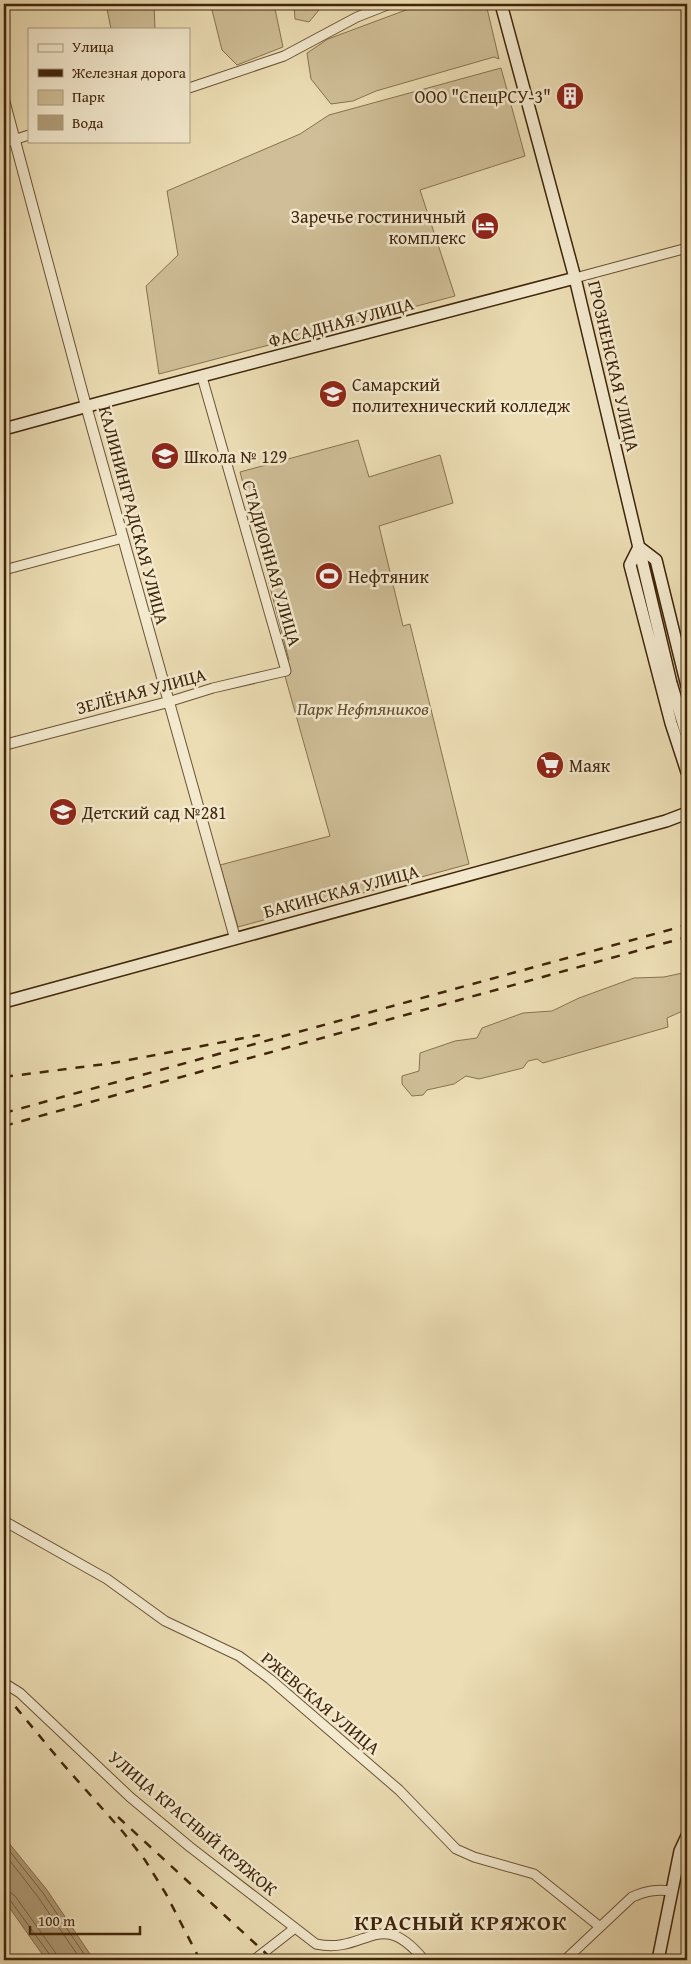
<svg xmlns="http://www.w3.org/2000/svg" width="691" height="1964" viewBox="0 0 691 1964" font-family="'Gentium Book Plus',serif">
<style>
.green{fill:#cfbe97;stroke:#887250}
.water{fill:#b29e7a;stroke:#846e4d}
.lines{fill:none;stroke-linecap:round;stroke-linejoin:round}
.shore{stroke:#796242;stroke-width:1}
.minor-casing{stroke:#6b5334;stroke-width:11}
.tertiary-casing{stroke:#6b5334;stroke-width:12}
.secondary-casing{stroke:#40250a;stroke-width:14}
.minor{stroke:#f3e9ce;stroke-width:9}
.tertiary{stroke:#f3e9ce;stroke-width:10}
.secondary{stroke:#f3e9ce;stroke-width:11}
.rail{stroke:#40250a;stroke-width:2.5;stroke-dasharray:9 9;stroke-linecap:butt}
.labels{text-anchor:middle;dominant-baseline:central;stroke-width:5;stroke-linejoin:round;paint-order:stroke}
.poi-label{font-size:18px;fill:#40250a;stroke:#f3e9ce;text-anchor:start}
.street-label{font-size:18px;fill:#40250a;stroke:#f3e9ce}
.park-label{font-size:18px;font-style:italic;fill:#644b2d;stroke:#f3e9ce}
.district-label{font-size:22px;font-weight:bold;letter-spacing:1px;fill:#40250a;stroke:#f3e9ce}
</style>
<rect width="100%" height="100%" fill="#ecddb4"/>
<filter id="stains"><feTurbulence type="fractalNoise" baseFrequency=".004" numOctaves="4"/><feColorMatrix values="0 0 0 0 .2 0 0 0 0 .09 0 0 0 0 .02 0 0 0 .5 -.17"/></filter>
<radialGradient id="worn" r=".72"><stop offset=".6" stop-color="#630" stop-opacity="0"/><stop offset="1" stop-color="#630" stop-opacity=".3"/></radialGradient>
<path class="green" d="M106,4H154L155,29H111Z
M209,4H274L283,47L237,65L222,50L211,6Z
M294,4H324L309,22L295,19Z
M422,4H486L499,59L494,57L376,91L353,101L331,104L311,79L307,53L328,39Z
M501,68L525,156L420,190L455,296L159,374L146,286L178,255L167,191L300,134L329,115Z
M358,440L369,477L440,455L453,503L379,526L403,626L410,624L469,864L238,927L220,865L330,836L281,662L289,660L240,472Z
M687,972V1009L667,1018L668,1027L543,1063L537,1059L528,1061L523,1068L479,1079L466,1076L454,1084L427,1090L423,1095L412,1096L402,1084V1076L419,1071L420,1053L455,1041L477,1038L482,1028L523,1013L552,1011L579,998L634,978L664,977Z"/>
<path class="water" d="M4,1837L47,1890L94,1960H48L42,1954L4,1900Z"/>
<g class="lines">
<path class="shore" d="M4,1844L43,1893L88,1960
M4,1853L38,1897L81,1960
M4,1891L10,1892L15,1896L55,1952L57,1960
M4,1898L10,1900L50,1955L51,1960"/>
<defs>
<path id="minor" d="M189,88L284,56L357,17L390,4
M4,143L29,135
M575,278L687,248
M4,570L123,538
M168,702L213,688L286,671L202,377
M4,1521L107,1579L165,1621L239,1656L270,1679L399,1790L456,1849L474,1857L534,1874L599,1926
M4,1683L20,1693L130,1797L190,1847L316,1944C367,1955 379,1905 424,1960
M254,1960L295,1928
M565,1960L632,1897C646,1891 656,1889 671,1891"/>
<path id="tertiary" d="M4,100L83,395L235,938
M4,745L168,702"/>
<path id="secondary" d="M501,4L575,278L671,683L687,736
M4,429L99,403L575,278
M639,547L630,565L671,723L687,772
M639,547L656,560L687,686
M4,1002L666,821L687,813
M658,1960L680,1851L687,1836"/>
</defs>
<use href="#minor" class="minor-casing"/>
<use href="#tertiary" class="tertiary-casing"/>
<use href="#secondary" class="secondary-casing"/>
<use href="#minor" class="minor"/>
<use href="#tertiary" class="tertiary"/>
<use href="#secondary" class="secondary"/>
<path class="rail" d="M4,1077L113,1063L260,1035
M4,1113L687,925
M4,1126L687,937
M4,1693L62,1763L123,1832L145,1860L166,1894L200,1960
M118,1817L273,1960"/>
</g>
<defs>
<symbol id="building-disc" viewBox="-11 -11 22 22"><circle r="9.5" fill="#8f2418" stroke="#f3e9ce"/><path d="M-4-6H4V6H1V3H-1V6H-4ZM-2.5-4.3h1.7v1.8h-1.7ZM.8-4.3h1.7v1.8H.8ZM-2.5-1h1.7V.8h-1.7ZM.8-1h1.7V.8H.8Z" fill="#fff"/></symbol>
<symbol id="hotel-disc" viewBox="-11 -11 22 22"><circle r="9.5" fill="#8f2418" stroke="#f3e9ce"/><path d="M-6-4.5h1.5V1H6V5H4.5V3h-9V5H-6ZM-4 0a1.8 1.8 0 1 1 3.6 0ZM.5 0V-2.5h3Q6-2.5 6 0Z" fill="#fff"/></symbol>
<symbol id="university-disc" viewBox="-11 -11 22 22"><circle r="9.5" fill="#8f2418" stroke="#f3e9ce"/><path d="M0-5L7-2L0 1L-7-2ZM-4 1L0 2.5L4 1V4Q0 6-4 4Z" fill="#fff"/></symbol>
<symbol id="school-disc" viewBox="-11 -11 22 22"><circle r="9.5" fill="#8f2418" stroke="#f3e9ce"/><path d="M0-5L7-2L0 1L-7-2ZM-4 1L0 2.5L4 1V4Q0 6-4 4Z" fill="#fff"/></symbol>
<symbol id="stadium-disc" viewBox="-11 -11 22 22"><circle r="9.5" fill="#8f2418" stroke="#f3e9ce"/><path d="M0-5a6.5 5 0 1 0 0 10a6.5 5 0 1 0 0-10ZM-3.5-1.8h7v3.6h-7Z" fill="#fff"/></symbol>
<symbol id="supermarket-disc" viewBox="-11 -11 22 22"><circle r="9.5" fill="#8f2418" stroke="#f3e9ce"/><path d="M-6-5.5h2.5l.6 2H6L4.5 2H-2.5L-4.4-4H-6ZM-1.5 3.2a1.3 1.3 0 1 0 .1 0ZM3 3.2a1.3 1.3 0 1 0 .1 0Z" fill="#fff"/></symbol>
</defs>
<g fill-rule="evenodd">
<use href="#building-disc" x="554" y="80" width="32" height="32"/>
<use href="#hotel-disc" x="469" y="210" width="32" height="32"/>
<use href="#university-disc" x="317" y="378" width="32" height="32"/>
<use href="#school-disc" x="149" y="440" width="32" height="32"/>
<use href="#stadium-disc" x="313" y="560" width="32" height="32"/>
<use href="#supermarket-disc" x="534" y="749" width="32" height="32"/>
<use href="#school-disc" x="47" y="796" width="32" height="32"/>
</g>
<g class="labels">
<g class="poi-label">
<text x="551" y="96" text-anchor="end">ООО "СпецРСУ-3"</text>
<text x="466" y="216" text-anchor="end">Заречье гостиничный<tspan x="466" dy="21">комплекс</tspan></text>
<text x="352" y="384">Самарский<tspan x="352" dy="21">политехнический колледж</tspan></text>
<text x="184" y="456">Школа № 129</text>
<text x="348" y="576">Нефтяник</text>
<text x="569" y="765">Маяк</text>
<text x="82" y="812">Детский сад №281</text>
</g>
<g class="street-label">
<text transform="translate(341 322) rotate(-15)">ФАСАДНАЯ УЛИЦА</text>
<text transform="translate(614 366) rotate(77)">ГРОЗНЕНСКАЯ УЛИЦА</text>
<text transform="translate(134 515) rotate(75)">КАЛИНИНГРАДСКАЯ УЛИЦА</text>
<text transform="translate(272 563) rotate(74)">СТАДИОННАЯ УЛИЦА</text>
<text transform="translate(141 691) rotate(-15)">ЗЕЛЁНАЯ УЛИЦА</text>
<text transform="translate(341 891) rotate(-15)">БАКИНСКАЯ УЛИЦА</text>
<text transform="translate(321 1703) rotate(40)">РЖЕВСКАЯ УЛИЦА</text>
<text transform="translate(193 1823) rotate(40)">УЛИЦА КРАСНЫЙ КРЯЖОК</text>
</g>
<g class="park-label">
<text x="363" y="708">Парк Нефтяников</text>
</g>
<g class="district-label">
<text x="461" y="1922">КРАСНЫЙ КРЯЖОК</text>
</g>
</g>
<rect width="691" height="1964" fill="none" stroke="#ecddb4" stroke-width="20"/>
<rect x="5" y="5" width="681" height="1954" fill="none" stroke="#40250a" stroke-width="2.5"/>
<rect x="10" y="10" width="671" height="1944" fill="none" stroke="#40250a"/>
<rect x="28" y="28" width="162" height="115" fill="#f3e9ce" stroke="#ab9b80"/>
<rect x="38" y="44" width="25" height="8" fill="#f3e9ce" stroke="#ab9b80"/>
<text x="72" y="52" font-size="15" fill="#40250a">Улица</text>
<rect x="38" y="69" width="25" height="8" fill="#40250a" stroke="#ab9b80"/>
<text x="72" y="78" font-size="15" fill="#40250a">Железная дорога</text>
<rect x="38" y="90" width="25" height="15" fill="#cfbe97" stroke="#ab9b80"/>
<text x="72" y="102" font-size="15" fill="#40250a">Парк</text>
<rect x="38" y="115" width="25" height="15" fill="#b29e7a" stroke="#ab9b80"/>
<text x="72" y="128" font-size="15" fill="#40250a">Вода</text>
<path d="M30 1926v8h110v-8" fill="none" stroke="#40250a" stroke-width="2.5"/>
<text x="38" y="1926" font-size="15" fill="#40250a" stroke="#f3e9ce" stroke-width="4" paint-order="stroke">100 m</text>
<rect width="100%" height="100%" filter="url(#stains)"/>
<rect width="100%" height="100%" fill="url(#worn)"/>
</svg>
